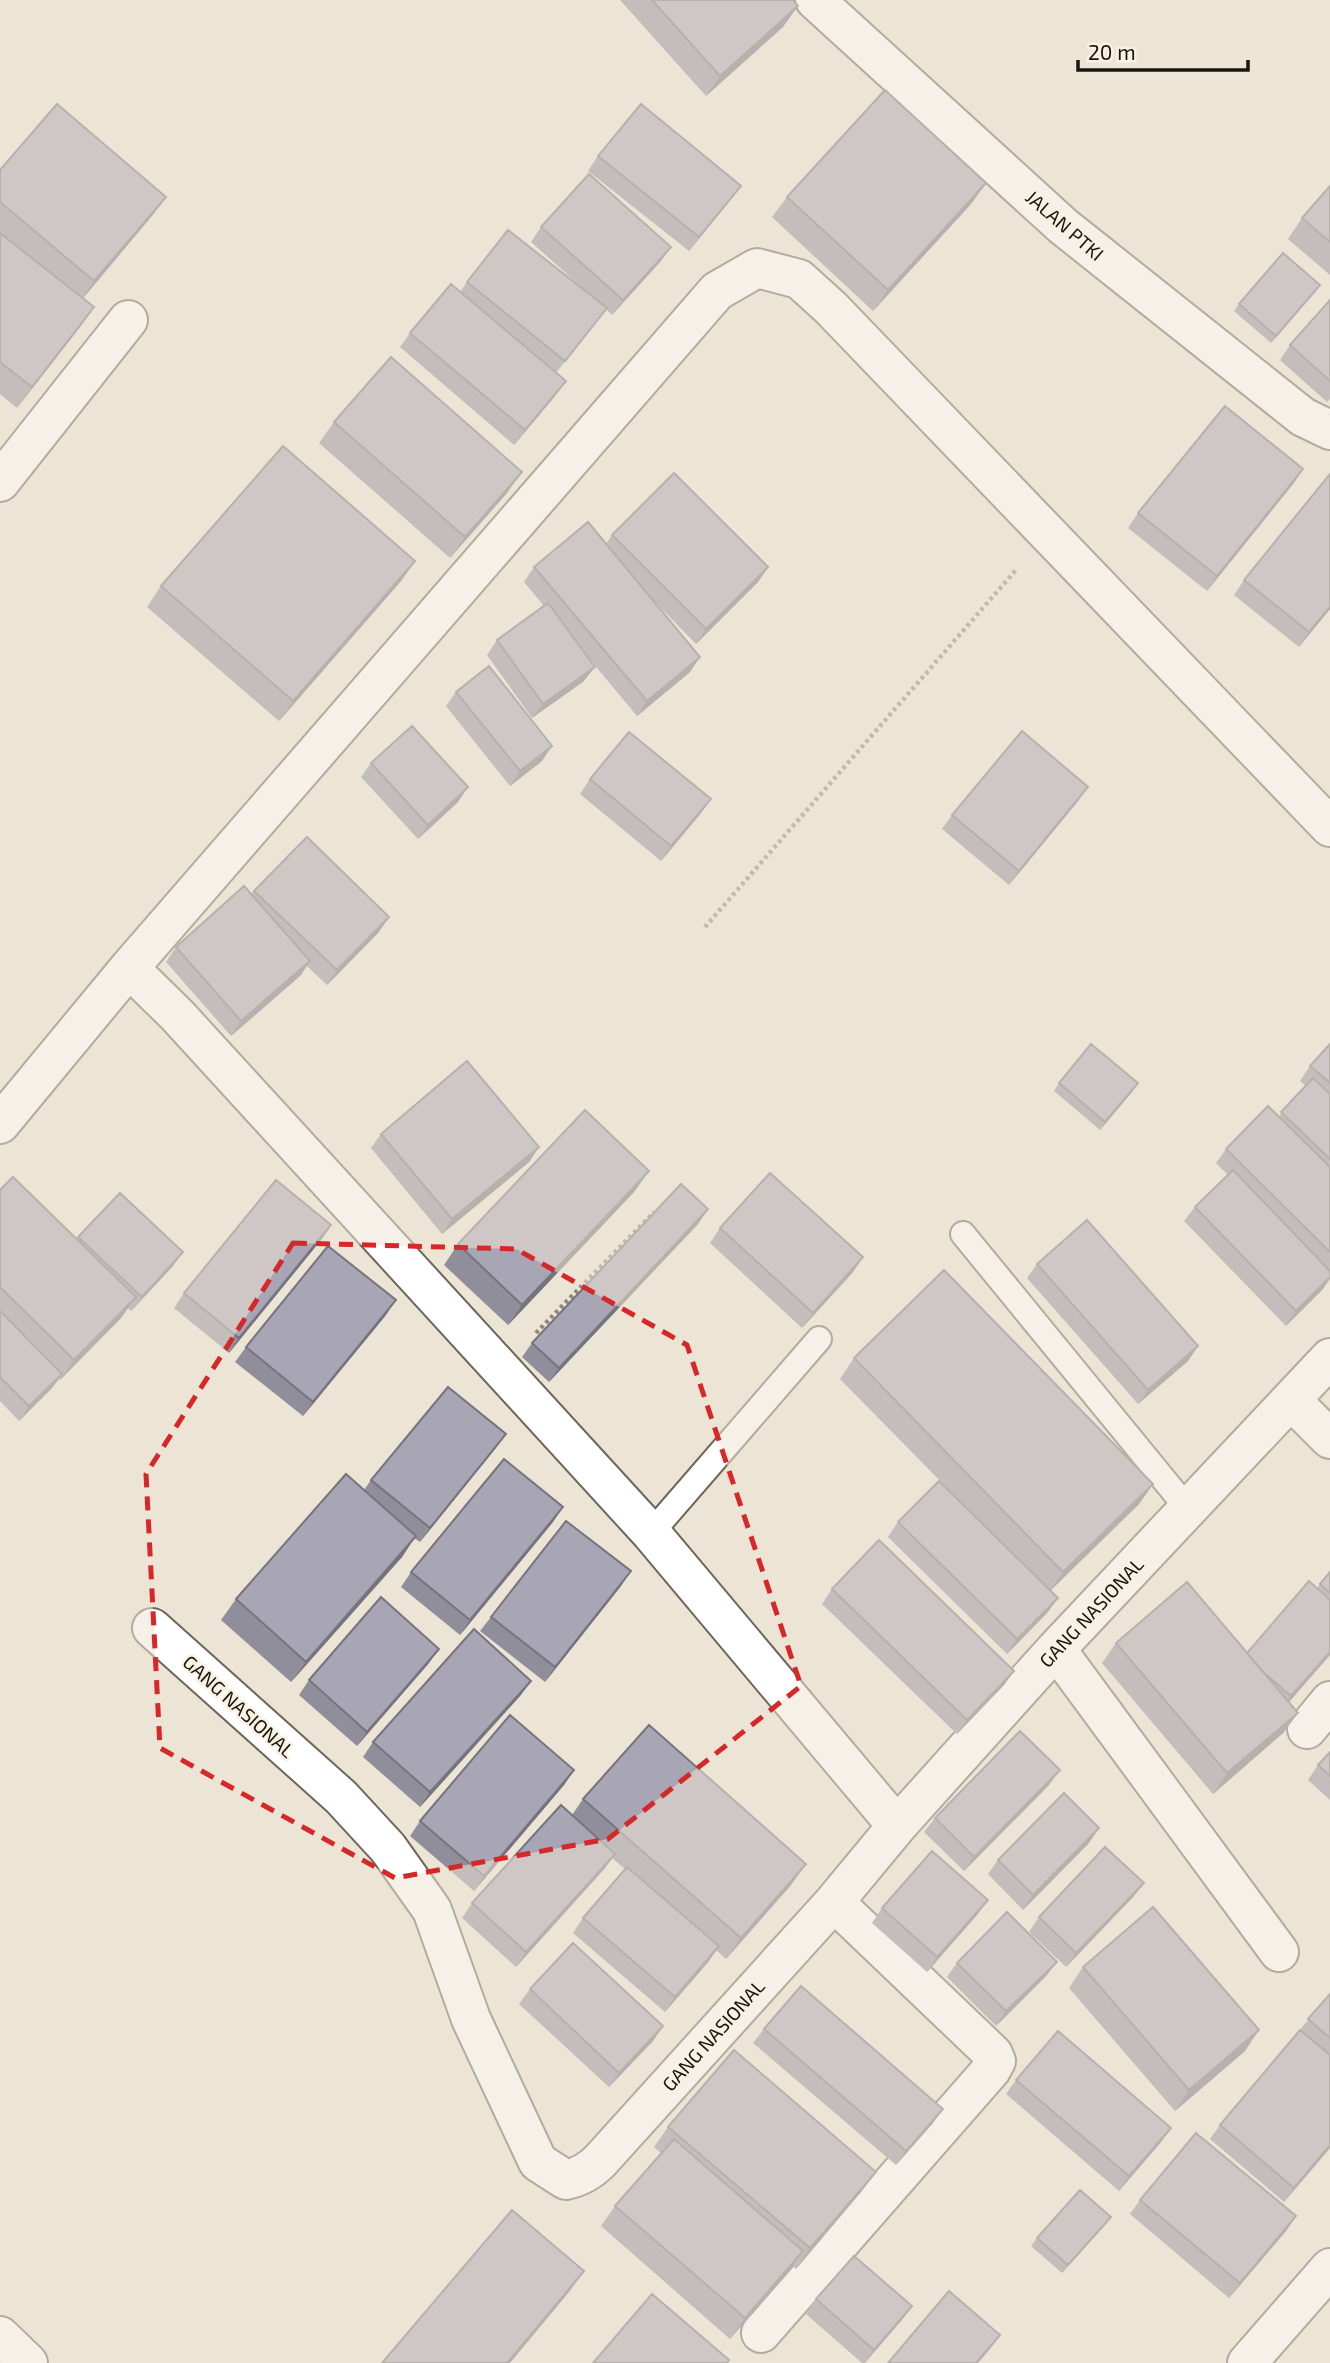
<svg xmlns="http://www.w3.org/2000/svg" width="1330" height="2363" viewBox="0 0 1330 2363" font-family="'Exo 2',sans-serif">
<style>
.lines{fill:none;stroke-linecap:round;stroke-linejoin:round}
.service-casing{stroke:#6d6659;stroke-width:28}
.minor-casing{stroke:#6d6659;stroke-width:42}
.motorway-casing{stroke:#6d6659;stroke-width:42}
.path{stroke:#8e887d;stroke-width:4.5;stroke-dasharray:3.5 3.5;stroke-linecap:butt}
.service{stroke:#fff;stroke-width:24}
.minor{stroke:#fff;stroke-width:38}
.motorway{stroke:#fff;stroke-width:38}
.wall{fill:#908e9b}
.shaded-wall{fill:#76747e}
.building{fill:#a8a5b4;stroke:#76747e;stroke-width:2}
.marked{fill:none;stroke:#d62828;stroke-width:5;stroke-dasharray:14 9;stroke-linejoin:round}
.labels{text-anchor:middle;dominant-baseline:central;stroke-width:5;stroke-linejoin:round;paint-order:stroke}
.street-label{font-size:19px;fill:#181510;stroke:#f9f1e2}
</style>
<rect width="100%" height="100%" fill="#ece4d5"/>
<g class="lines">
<defs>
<path id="service" d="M963,1234L1188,1509
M651,1533L819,1339"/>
<path id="minor" d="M815,0L1063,226L1303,417L1330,430
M0,482L128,320
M129,968L177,1015L651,1533L897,1826
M0,1124L129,968L717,291L757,268L799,279L831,308L1330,827
M1291,1400L1330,1439
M152,1628L341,1797L388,1848L432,1910L471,2019L538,2162L566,2180C580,2177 590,2171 600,2161L834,1902L897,1826L1056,1649L1330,1358
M1056,1649L1279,1952
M1307,1729L1330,1701
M761,2333L991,2070L996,2061L993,2054L834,1902
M1247,2363L1330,2268"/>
<path id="motorway" d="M0,2336L28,2363"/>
</defs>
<use href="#service" class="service-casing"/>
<use href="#minor" class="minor-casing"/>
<use href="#motorway" class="motorway-casing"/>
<path class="path" d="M705,927L1016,570
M536,1333L654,1212"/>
<use href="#service" class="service"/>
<use href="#minor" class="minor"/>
<use href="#motorway" class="motorway"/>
</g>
<path class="wall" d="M620,0H793L783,27L706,96Z
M598,156L730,200L689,251L588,171Z
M0,170L166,197L151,217L83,298L94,307L80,327L17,408L0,394Z
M986,183L971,204L873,311L772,217L787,197Z
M1330,186V275L1288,239L1302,218Z
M541,227L671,247L660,262L612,315L606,309L556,373L566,381L555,396L514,445L400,347L410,333L460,292L467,282L588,293L531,242Z
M1320,285L1271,343L1234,311L1239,304Z
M1330,300V399L1327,402L1280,360L1290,345Z
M334,422L507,493L450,558L319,443Z
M1303,469L1293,484L1207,591L1128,528L1138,513Z
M612,535L768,567L758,582L696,644L655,602L690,672L637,716L587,656L584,681L532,718L487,655L497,640L544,606L524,582L534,567L606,544Z
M415,561L401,581L279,721L147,607L161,586Z
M1244,580L1330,609L1299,647L1234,595Z
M456,692L542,761L510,786L446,706Z
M371,763L458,802L418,839L361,777Z
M590,779L701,813L661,861L580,794Z
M1078,801L1009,885L942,829L952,815Z
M254,891L379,932L327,985L307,966L300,976L231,1036L166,962L176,947L251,894Z
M1330,1044V1279L1323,1289L1286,1326L1184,1221L1195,1207L1228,1175L1216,1163L1226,1149L1279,1116L1306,1086L1300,1081L1310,1066Z
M1059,1083H1138L1100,1130L1054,1091Z
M381,1134L539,1147L529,1162L442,1234L371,1148Z
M649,1171L634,1192L508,1325L444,1265L458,1244Z
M0,1190L77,1239L120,1193L173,1266L131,1311L128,1308L121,1318L60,1380L59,1379L52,1388L19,1421L0,1401Z
M708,1209L698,1224L549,1382L522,1357L532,1343Z
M331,1225L321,1240L229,1353L174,1308L184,1293Z
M720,1228L853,1272L802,1328L710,1243Z
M1037,1264L1198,1346L1188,1361L1138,1404L1027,1278Z
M386,1315L303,1416L235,1362L246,1347Z
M854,1358L1153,1484L1139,1504L1050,1591L1058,1598L1047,1613L1007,1654L888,1537L898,1522L956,1497L840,1379Z
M506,1434L495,1449L420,1542L414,1538L402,1557L291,1682L221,1620L236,1599L364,1490L371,1480Z
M553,1522L460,1635L401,1587L411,1572Z
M1330,1572V1655L1289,1702L1298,1713L1283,1733L1213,1794L1102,1663L1116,1643L1247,1653L1317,1588Z
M621,1586L545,1682L480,1631L491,1617Z
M832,1589L1014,1671L1004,1685L957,1734L822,1604Z
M429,1663L357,1746L299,1695L309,1680Z
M531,1681L520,1696L420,1807L363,1757L373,1742Z
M1330,1752V1800L1308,1780L1318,1765Z
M574,1770L564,1785L474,1891L410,1836L420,1821Z
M1049,1785L964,1871L924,1832L935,1818Z
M583,1799L791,1885L726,1959L716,1950L709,1961L665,2012L573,1933L583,1918L625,1869L612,1858L605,1868L516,1967L462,1918L472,1903L572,1815Z
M1089,1843L1023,1910L988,1874L998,1860Z
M1144,1883L1133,1897L1066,1967L1029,1932L1039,1917Z
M882,1908L977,1915L927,1972L872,1923Z
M1057,1962L1046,1976L996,2026L947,1977L957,1963Z
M1083,1967L1245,2051L1175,2111L1069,1988Z
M530,1989L663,2026L653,2041L609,2087L519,2004Z
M1330,1994V2148L1284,2202L1210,2139L1220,2125Z
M764,2029L933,2123L896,2165L753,2043Z
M1016,2080L1171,2128L1161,2142L1119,2191L1006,2094Z
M668,2127L876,2172L861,2192L796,2269L793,2266L730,2339L601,2226L615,2206L661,2153L654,2147Z
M1140,2200L1296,2216L1286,2231L1229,2298L1130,2214Z
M1111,2217L1105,2224L1062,2273L1031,2246L1037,2238Z
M816,2299L912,2306L901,2321L865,2363H862L806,2314Z"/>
<path class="shaded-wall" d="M798,6L783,27L706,96L720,76Z
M986,183L971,204L873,311L888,290Z
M741,186L730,200L689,251L699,237Z
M166,197L151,217L80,302L94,281Z
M671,247L660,262L612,315L623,300Z
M1320,285L1315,292L1271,343L1276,336Z
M94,307L80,327L17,408L32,387Z
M566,381L555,396L514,445L525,430Z
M1303,469L1293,484L1207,591L1217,576Z
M522,472L507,493L450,558L465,537Z
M415,561L401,581L279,721L293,701Z
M768,567L758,582L696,644L706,629Z
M1330,607V609L1299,647L1309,632Z
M700,657L690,672L637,716L647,701Z
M595,667L584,681L532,718L543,704Z
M552,746L542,761L510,786L520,771Z
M468,787L458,802L418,839L428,825Z
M1088,787L1078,801L1009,885L1019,871Z
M711,799L701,813L661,861L671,846Z
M389,917L379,932L327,985L337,970Z
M310,961L300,976L231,1036L241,1021Z
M1138,1083L1133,1091L1100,1130L1105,1122Z
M539,1147L529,1162L442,1234L452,1219Z
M649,1171L634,1192L508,1325L522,1305Z
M708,1209L698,1224L549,1382L559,1368Z
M331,1225L321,1240L229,1353L239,1338Z
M183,1252L173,1266L131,1311L142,1297Z
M863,1257L853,1272L802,1328L813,1313Z
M1330,1277L1323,1289L1286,1326L1296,1311Z
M136,1297L121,1318L60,1380L74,1360Z
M396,1300L386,1315L303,1416L313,1402Z
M1198,1346L1188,1361L1138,1404L1148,1390Z
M62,1374L52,1388L19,1421L29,1406Z
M506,1434L495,1449L420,1542L430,1528Z
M1153,1484L1139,1504L1049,1592L1063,1572Z
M563,1507L553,1522L460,1635L470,1620Z
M416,1536L402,1557L291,1682L306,1662Z
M631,1571L621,1586L545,1682L555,1667Z
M1058,1598L1047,1613L1007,1654L1017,1639Z
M439,1649L429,1663L357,1746L367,1732Z
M1330,1652V1655L1281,1711L1291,1696Z
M1014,1671L1004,1685L957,1734L967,1720Z
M531,1681L520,1696L420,1807L430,1792Z
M1298,1713L1283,1733L1213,1794L1227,1773Z
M574,1770L564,1785L474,1891L484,1876Z
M1060,1770L1049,1785L964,1871L974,1857Z
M1099,1828L1089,1843L1023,1910L1033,1895Z
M615,1854L605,1868L516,1967L526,1952Z
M806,1864L791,1885L726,1959L741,1938Z
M1144,1883L1133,1897L1066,1967L1076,1953Z
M988,1900L977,1915L927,1972L937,1957Z
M719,1946L709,1961L665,2012L675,1997Z
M1057,1962L1046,1976L996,2026L1006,2011Z
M663,2026L653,2041L609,2087L619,2073Z
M1259,2030L1245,2051L1175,2111L1189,2090Z
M943,2109L933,2123L896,2165L906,2151Z
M1171,2128L1161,2142L1119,2191L1129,2176Z
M1330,2145V2148L1284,2202L1294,2188Z
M876,2172L861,2192L796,2269L810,2248Z
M1296,2216L1286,2231L1229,2298L1240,2283Z
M1111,2217L1105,2224L1062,2273L1068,2265Z
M803,2251L789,2271L730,2339L745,2318Z
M584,2271L569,2292L510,2363H507Z
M912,2306L901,2321L864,2363L874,2350Z
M1000,2335L990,2349L978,2363H976Z"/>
<path class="building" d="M652,0H793L798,6L720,76Z
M885,90L986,183L888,290L787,197Z
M57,104L166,197L94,281L0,202V170Z
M641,104L741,186L699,237L598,156Z
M589,174L671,247L623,300L541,227Z
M1330,186V242L1302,218Z
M508,230L607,308L565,361L467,282Z
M0,233L94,307L32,387L0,362Z
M1283,253L1320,285L1276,336L1239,304Z
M451,284L566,381L525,430L410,333Z
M1330,300V381L1290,345Z
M391,357L522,472L465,537L334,422Z
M1225,406L1303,469L1217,576L1138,513Z
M283,446L415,561L293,701L161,586Z
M674,473L768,567L706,629L612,535Z
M1330,474V607L1309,632L1244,580Z
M588,522L700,657L647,701L534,567Z
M548,603L595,667L543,704L497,640Z
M489,666L552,746L520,771L456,692Z
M412,726L468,787L428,825L371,763Z
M1022,731L1088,787L1019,871L952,815Z
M629,732L711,799L671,846L590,779Z
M307,837L389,917L337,970L254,891Z
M244,886L310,961L241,1021L176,947Z
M1091,1044L1138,1083L1105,1122L1059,1083Z
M1330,1044V1083L1310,1066Z
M467,1061L539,1147L452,1219L381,1134Z
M1313,1078L1330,1094V1159L1281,1112Z
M1268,1106L1330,1167V1252L1226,1149Z
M585,1110L649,1171L522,1305L458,1244Z
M1233,1170L1330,1271V1277L1296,1311L1195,1207Z
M770,1173L863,1257L813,1313L720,1228Z
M13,1177L136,1297L74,1360L0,1287V1190Z
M276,1180L331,1225L239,1338L184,1293Z
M681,1184L708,1209L559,1368L532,1343Z
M120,1193L183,1252L142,1297L78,1237Z
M1087,1220L1198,1346L1148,1390L1037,1264Z
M328,1246L396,1300L313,1402L246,1347Z
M944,1270L1153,1484L1063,1572L854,1358Z
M0,1311L62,1374L29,1406L0,1377Z
M448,1387L506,1434L430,1528L371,1480Z
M504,1459L563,1507L470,1620L411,1572Z
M346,1474L416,1536L306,1662L236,1599Z
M939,1481L1058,1598L1017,1639L898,1522Z
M566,1521L631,1571L555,1667L491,1617Z
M879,1540L1014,1671L967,1720L832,1589Z
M1330,1572V1593L1320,1584Z
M1309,1581L1330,1600V1652L1291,1696L1262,1671L1247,1653Z
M1187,1582L1298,1713L1227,1773L1116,1643Z
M381,1597L439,1649L367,1732L309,1680Z
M474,1629L531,1681L430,1792L373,1742Z
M510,1715L574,1770L484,1876L420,1821Z
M649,1725L806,1864L741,1938L583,1799Z
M1020,1731L1060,1770L974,1857L935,1818Z
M1330,1752V1776L1318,1765Z
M1064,1793L1099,1828L1033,1895L998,1860Z
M561,1805L615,1854L526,1952L472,1903Z
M1105,1847L1144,1883L1076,1953L1039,1917Z
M932,1851L988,1900L937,1957L882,1908Z
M627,1867L719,1946L675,1997L583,1918Z
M1153,1907L1259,2030L1189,2090L1083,1967Z
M1007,1912L1057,1962L1006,2011L957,1963Z
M573,1943L663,2026L619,2073L530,1989Z
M801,1986L943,2109L906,2151L764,2029Z
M1330,1994V2038L1308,2019Z
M1300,2030L1330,2055V2145L1294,2188L1220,2125Z
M1058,2031L1171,2128L1129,2176L1016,2080Z
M734,2050L876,2172L810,2248L668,2127Z
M1196,2133L1296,2216L1240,2283L1140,2200Z
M674,2139L803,2251L745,2318L615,2206Z
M1080,2190L1111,2217L1068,2265L1037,2238Z
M512,2210L584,2271L507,2363H382Z
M854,2256L912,2306L874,2350L816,2299Z
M949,2291L1000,2335L976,2363H888Z
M652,2294L729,2360L727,2363H593Z"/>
<path d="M0 0H1330V2363H0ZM293,1243L516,1249L687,1345L801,1686L608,1839L395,1878L160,1748L146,1474Z" fill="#ece4d5" fill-opacity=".55" fill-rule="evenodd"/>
<path class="marked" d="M293,1243L516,1249L687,1345L801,1686L608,1839L395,1878L160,1748L146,1474Z"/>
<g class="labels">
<g class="street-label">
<text transform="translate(1065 225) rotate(41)">JALAN PTKI</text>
<text transform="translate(1091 1612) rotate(-47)">GANG NASIONAL</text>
<text transform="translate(239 1706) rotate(42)">GANG NASIONAL</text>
<text transform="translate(713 2035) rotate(-48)">GANG NASIONAL</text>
</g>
</g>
<path d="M1078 60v10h170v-10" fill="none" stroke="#181510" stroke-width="3.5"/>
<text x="1088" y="60" font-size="21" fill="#181510" stroke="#f9f1e2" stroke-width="5" paint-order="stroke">20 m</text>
</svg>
